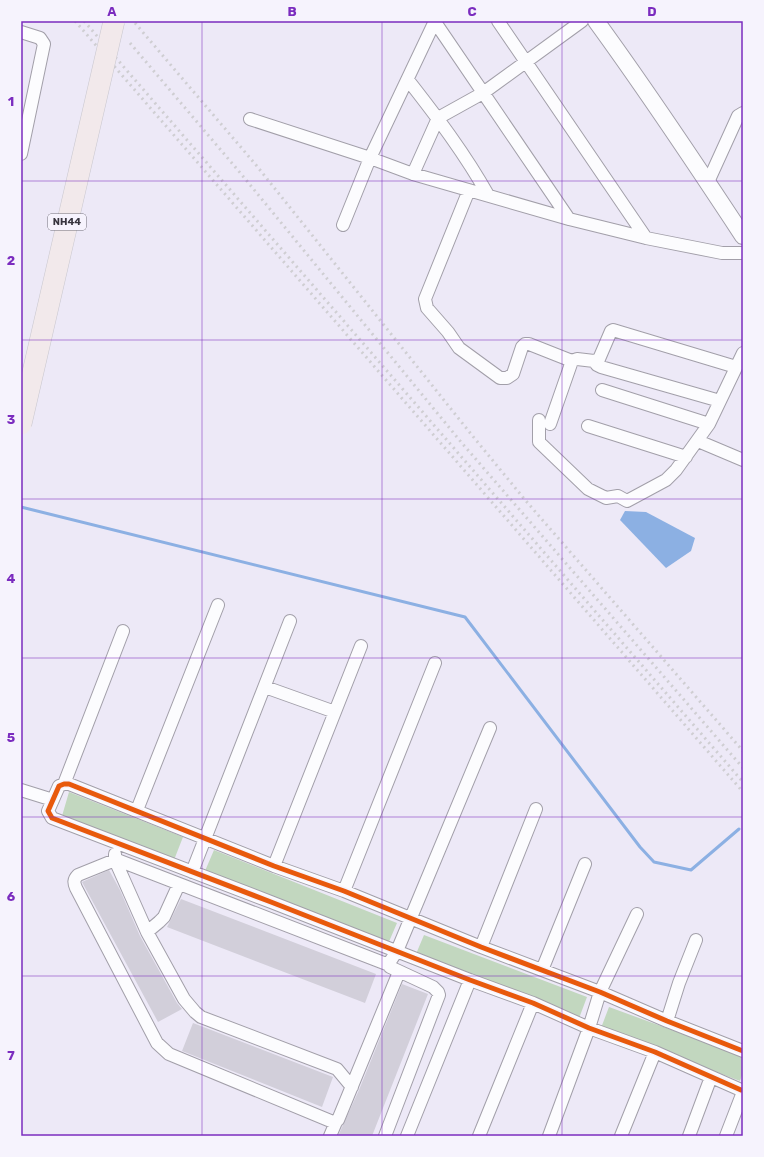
<svg xmlns="http://www.w3.org/2000/svg" width="764" height="1157" viewBox="0 0 764 1157" font-family="Rubik,sans-serif">
<style>
.green{fill:#c2d7bf}
.water{fill:#8cb0e3}
.lines{fill:none;stroke-linecap:round;stroke-linejoin:round}
.stream{stroke:#8cb0e3;stroke-width:3}
.building{fill:#d2cfda}
.street-casing{stroke:#a29fa9;stroke-width:14}
.secondary-casing{stroke:#a29fa9;stroke-width:18}
.street{stroke:#fcfcfe;stroke-width:12}
.secondary{stroke:#fcfcfe;stroke-width:16}
.rail{stroke:#cfced2;stroke-width:3;stroke-dasharray:2 4;stroke-linecap:butt}
.highway-bridge-casing{stroke:#c9c7ce;stroke-width:22;stroke-linecap:butt}
.highway-bridge{stroke:#f2e9eb;stroke-width:21}
.cycleway-casing{stroke:#f6f3fd;stroke-width:8}
.cycleway{stroke:#e8590c;stroke-width:5}
.grid{fill:none;stroke:#7b2cbf;stroke-width:1;stroke-opacity:0.55}
.labels{text-anchor:middle;dominant-baseline:central;stroke-width:3.5;stroke-linejoin:round;paint-order:stroke}
.shield{fill:#f6f3fd;stroke:#716e78;stroke-width:1}
.shield-label{font-size:10px;font-weight:bold;fill:#38353f}
.neatline{fill:none;stroke:#7b2cbf;stroke-width:1.5}
.grid-label{font-size:13px;text-anchor:middle;font-weight:bold;fill:#7b2cbf}
</style>
<rect width="100%" height="100%" fill="#ede9f7"/>
<path class="green" d="M69,792L183,837L174,860L62,816Z
M214,850L397,923L388,944L205,871Z
M424,935L587,997L578,1021L416,954Z
M609,1007L743,1056V1072L740,1081L601,1028Z"/>
<path class="water" d="M625,511L646,512L695,538L691,551L666,568L620,520Z"/>
<g class="lines">
<path class="stream" d="M21,507L465,617L640,847L654,862L691,870L739,829"/>
</g>
<path class="building" d="M109,870L120,890L140,936L177,1003L182,1009L158,1022L82,882Z
M181,899L376,974L365,1003L167,927Z
M402,984L428,994L372,1136H338L359,1090Z
M193,1023L333,1077L322,1107L182,1051Z"/>
<g class="lines">
<defs>
<path id="street" d="M498,21L646,238
M435,22L569,219
M21,32L40,38L44,44L21,154
M408,80C437,117 465,154 488,195
M250,119L370,158L413,174L569,219L646,238L722,253H743
M413,174L438,118L483,93L582,21
M708,182L738,116L743,113
M469,190L425,299L427,308L448,332L459,348L500,378H507L513,374L522,347L525,344H529L572,361
M343,225L370,158L435,21
M594,361L597,365L601,367L720,401
M602,390L709,424
M539,420V442L588,489L606,498L618,496L627,501L666,480L676,470L709,424L743,353
M550,424L572,361L577,359L594,361L599,359L611,331L613,330L736,367
M588,426L686,457
M698,441L743,460
M265,687L335,712
M64,784L123,631
M21,790L53,800
M137,810L218,605
M115,854V860L147,932L184,999L195,1012L201,1017L337,1069L352,1087
M274,866L361,646
M192,872L290,621
M344,891L435,663
M147,932L159,922L164,917L179,884
M481,947L536,809
M389,965L120,861L115,860L78,875C73,880 74,883 76,888L157,1043L169,1054L333,1122L338,1120L399,972
M542,970L585,864
M667,1021L679,983L696,940
M743,1051L667,1021L600,992L481,947L344,891L274,866L69,784H64L59,786L48,811L52,818L271,902L470,980L533,1003L589,1028L655,1052L741,1090H743
M330,1136L336,1122
M385,1136L439,995L438,992L433,987L390,967L389,963L397,951L490,728
M407,1136L470,980
M479,1136L533,1003
M549,1136L589,1028L600,992L637,914
M621,1136L655,1052
M689,1136L711,1077
M726,1136L743,1092"/>
<path id="secondary" d="M596,21C647,91 695,163 743,236"/>
</defs>
<use href="#street" class="street-casing"/>
<use href="#secondary" class="secondary-casing"/>
<use href="#street" class="street"/>
<use href="#secondary" class="secondary"/>
<path class="rail" d="M75,21L743,792
M84,21L743,782
M135,23L256,165L471,434L526,501L743,751
M130,43L242,175L461,442L743,768"/>
<defs>
<path id="highway-bridge" d="M21,424L114,21"/>
</defs>
<use href="#highway-bridge" class="highway-bridge-casing"/>
<use href="#highway-bridge" class="highway-bridge"/>
<defs>
<path id="cycleway" d="M743,1051L667,1021L600,992L481,947L344,891L274,866L69,784H64L59,786L48,811L52,818L271,902L470,980L533,1003L589,1028L655,1052L741,1090H743"/>
</defs>
<use href="#cycleway" class="cycleway-casing"/>
<use href="#cycleway" class="cycleway"/>
</g>
<path class="grid" d="M202,21V1136M382,21V1136M562,21V1136M21,181H743M21,340H743M21,499H743M21,658H743M21,817H743M21,976H743"/>
<g class="labels">
<rect class="shield" x="48" y="214" width="38" height="16" rx="3"/>
<g class="shield-label">
<text x="67" y="222">NH44</text>
</g>
</g>
<rect width="764" height="1157" fill="none" stroke="#f6f3fd" stroke-width="44"/>
<rect x="22" y="22" width="720" height="1113" class="neatline"/>
<g class="grid-label">
<text x="112" y="16">A</text>
<text x="292" y="16">B</text>
<text x="472" y="16">C</text>
<text x="652" y="16">D</text>
<text x="11" y="106">1</text>
<text x="11" y="265">2</text>
<text x="11" y="424">3</text>
<text x="11" y="583">4</text>
<text x="11" y="742">5</text>
<text x="11" y="901">6</text>
<text x="11" y="1060">7</text>
</g>
</svg>
